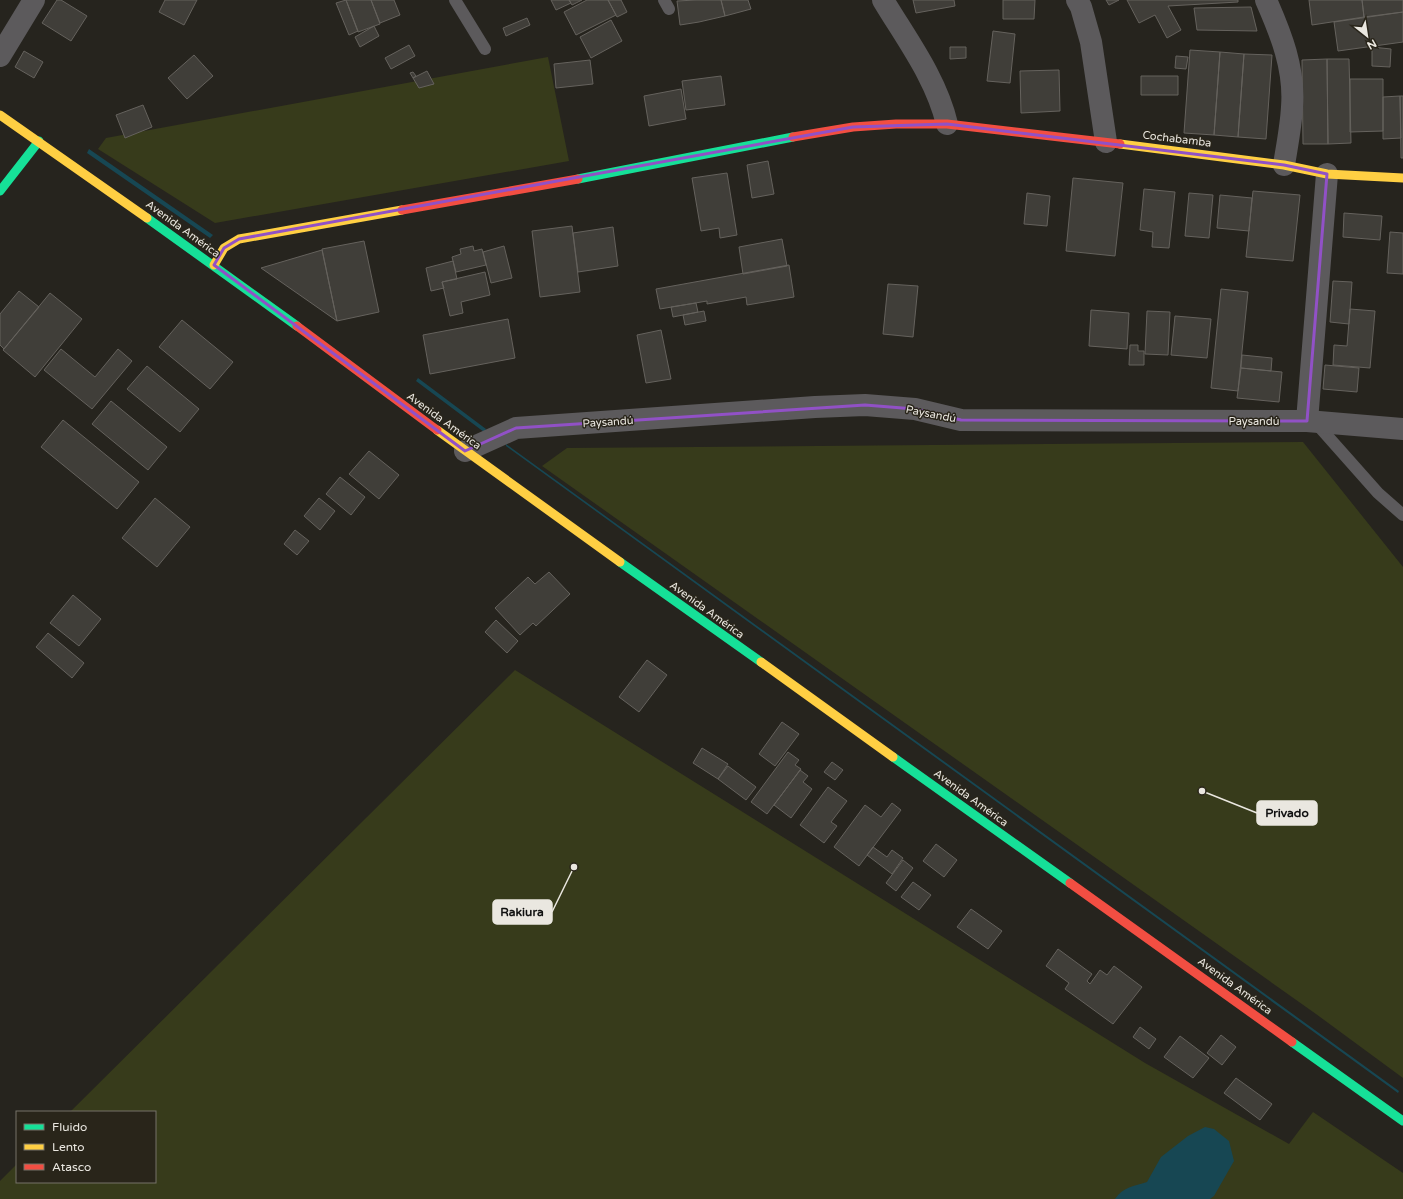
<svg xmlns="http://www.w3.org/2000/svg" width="1403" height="1199" viewBox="0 0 1403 1199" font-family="'Varela Round',sans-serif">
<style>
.green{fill:#373b1b}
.water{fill:#174753}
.building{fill:#403e39;stroke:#65625d}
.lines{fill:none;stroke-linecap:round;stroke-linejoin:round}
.lane{stroke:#5c5a5c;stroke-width:12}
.street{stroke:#5c5a5c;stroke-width:22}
.fast{stroke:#16e098;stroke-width:9}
.slow{stroke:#ffcf43;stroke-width:9}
.jam{stroke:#f24e42;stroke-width:9}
.marked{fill:none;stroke:#9151c6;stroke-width:3;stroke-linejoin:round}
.labels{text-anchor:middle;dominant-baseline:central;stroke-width:3;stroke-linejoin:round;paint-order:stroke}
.street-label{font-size:11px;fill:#eae7e0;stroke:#29251a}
.leader{fill:none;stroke:#eae7e0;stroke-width:1.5}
.callout-dot{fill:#eae7e0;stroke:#29251a;stroke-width:1.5}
.callout{fill:#eae7e0;stroke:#eae7e0;stroke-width:1.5}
.callout-label{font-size:12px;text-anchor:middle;font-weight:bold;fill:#111}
</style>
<rect width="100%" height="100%" fill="#26241e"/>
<path class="green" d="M548,57L569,161L215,223L98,149L106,138Z
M1303,442L1403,567V1078L1316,1014L542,466L567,448Z
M515,670L1145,1063L1289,1144L1313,1112L1403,1173V1199H0V1181L17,1164V1182H155V1112H70Z"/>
<path class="water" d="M89,149L213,235L210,238L87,153Z
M418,378L486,429L484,432L416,381Z
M506,444L1399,1091L1398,1093L506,446Z
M1205,1127L1214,1129L1229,1141L1234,1161L1214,1196L1210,1199H1115C1123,1187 1134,1186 1147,1182L1161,1157L1188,1136Z"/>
<path class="building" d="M57,0H61L87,16L71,41L42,23Z
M165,0H197L184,25L159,12Z
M346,0L358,31L349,35L336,3Z
M346,0H371L380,24L358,32Z
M371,0H394L400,15L380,23Z
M551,0H569L571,3L556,10Z
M569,0H582L572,5Z
M587,0H608L616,15L576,35L564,12Z
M608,0H621L627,12L617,17Z
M696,0H721L725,16L699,22L680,25L677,1Z
M721,0H748L751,9L725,16Z
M913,0H954L955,6L916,13Z
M1003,0H1035L1034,19H1003Z
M1106,0H1119L1109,5Z
M1127,0H1238V2L1168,6L1181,30L1167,38L1155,15L1139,23Z
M1309,0H1362L1364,17L1312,25Z
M1362,0H1403V12L1364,17Z
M1251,7L1257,31L1197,30L1194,8Z
M1403,12V42L1338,51L1334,22Z
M527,18L530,25L506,36L503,28Z
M611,20L622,41L591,58L580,37Z
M374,26L379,36L360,47L355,37Z
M993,31L1015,34L1010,83L987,81Z
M409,45L415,56L391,69L385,58Z
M950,47H966V58L950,59Z
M1372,47L1391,49L1390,67L1372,66Z
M1190,50L1220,52L1214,135L1184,133Z
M24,51L43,62L34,78L15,67Z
M1220,52L1244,54L1238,137L1214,135Z
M1244,54L1272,55L1266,139L1238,137Z
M194,55L213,76L187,99L168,78Z
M1176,56L1188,57L1186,69L1175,68Z
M1327,59L1328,144H1303L1302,60Z
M1327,59H1349L1351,143L1328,144Z
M590,60L593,84L556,88L554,64Z
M1059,70L1060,111L1021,113L1020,71Z
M427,71L434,84L419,88L413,78Z
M413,72L416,76L413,78L410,73Z
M721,76L725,105L686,110L682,81Z
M1141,76H1178V95H1141Z
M1350,79H1383V131L1350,132Z
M681,89L686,119L649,126L644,96Z
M1400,96L1401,138L1383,139V97Z
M1400,96H1403V158H1401Z
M143,105L152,127L125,138L116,115Z
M768,161L774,194L752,198L747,165Z
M727,173L737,235L720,238L719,228L701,231L692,178Z
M1073,178L1123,183L1115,256L1066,251Z
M1144,189L1175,192L1169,248L1152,247L1153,232L1140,230Z
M1253,191L1300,195L1293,261L1246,257Z
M1027,193L1050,196L1047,226L1024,224Z
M1189,193L1213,195L1209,238L1185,236Z
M1220,195L1252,198L1249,231L1217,228Z
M1344,213L1382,216L1380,240L1343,237Z
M572,226L580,292L540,297L532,231Z
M613,227L618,266L578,272L573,233Z
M1390,232L1403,233V274L1387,273Z
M782,239L787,266L743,274L739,247Z
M364,241L379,312L337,321L322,249Z
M473,246L474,251L482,249L486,265L456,272L452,257L461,254L460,249Z
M504,246L512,278L491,283L483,252Z
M322,250L337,321L261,268Z
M453,261L457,279L442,282L444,288L431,291L426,268Z
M789,265L794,297L747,305L746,297L707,304V301L660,309L656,289Z
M485,272L490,295L461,302L463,313L450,316L442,282Z
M1333,281L1352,282L1349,324L1330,322Z
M888,284L918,286L913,337L883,334Z
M1221,289L1248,292L1238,391L1211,388Z
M19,291L39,307L4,349L0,345V314Z
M50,293L82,319L35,377L3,350Z
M696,303L698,312L673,317L671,307Z
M1350,309L1375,311L1370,368L1333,365L1334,345L1347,346Z
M1091,310L1129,313L1127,349L1089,346Z
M704,311L706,321L685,325L683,315Z
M1147,311L1170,312L1168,355L1145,354Z
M1175,316L1211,319L1207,358L1171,355Z
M508,319L515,358L430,374L423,335Z
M182,320L233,362L210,389L159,347Z
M661,330L671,379L646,383L637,335Z
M1130,345H1138V351H1144V365H1129Z
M61,349L95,377L118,349L132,361L92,409L44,370Z
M1242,355L1272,358L1271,371L1241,368Z
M1325,365L1359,368L1357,392L1323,389Z
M147,366L199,409L180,432L127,389Z
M1241,368L1282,372L1279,402L1237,398Z
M111,401L167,447L148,470L92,424Z
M63,420L139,482L117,509L41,447Z
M369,451L399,475L379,499L349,474Z
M340,477L365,497L351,515L326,494Z
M155,498L190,527L157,567L122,538Z
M319,498L335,511L320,530L304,516Z
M295,530L309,541L297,555L284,544Z
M549,572L570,594L536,626L533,623L520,635L495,608L528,577L535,584Z
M73,595L101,619L79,646L50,623Z
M496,620L518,641L507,653L485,632Z
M48,633L84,663L72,678L36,647Z
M647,660L667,675L639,712L619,697Z
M782,722L799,734L775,766L759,754Z
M702,748L728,764L718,779L693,763Z
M788,752L799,760L795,765L801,769L767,814L751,802Z
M832,762L843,770L835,780L824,772Z
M728,766L756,787L746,800L718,779Z
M800,770L808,776L803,782L812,789L791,818L774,805Z
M828,787L847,801L831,822L837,826L824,843L800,825Z
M892,803L901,810L859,866L834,847L865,805L881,817Z
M936,844L957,860L944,877L923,861Z
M873,847L887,857L892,850L903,858L892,874L867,855Z
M903,860L913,868L896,891L886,883Z
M913,882L931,895L919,910L901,897Z
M971,909L1002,931L988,949L957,927Z
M1058,949L1092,974L1087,981L1090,984L1100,970L1107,975L1114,966L1142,987L1113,1024L1065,989L1069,983L1046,966Z
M1140,1027L1156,1039L1149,1049L1133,1037Z
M1221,1035L1236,1047L1222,1065L1207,1053Z
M1180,1036L1209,1058L1193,1078L1164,1057Z
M1236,1078L1272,1104L1260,1120L1224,1093Z"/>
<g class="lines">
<path class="lane" d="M455,0L485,49
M664,0L669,9
M1315,422L1378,493L1403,515"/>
<path class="street" d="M883,0C907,40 936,78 947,124
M1077,0L1081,7L1091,42L1106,142
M1266,0C1281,34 1295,69 1292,107C1291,126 1287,146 1284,165
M0,56L34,0
M1307,421L1327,174
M465,451L516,428L815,407L865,405L915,409L961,420L1307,421L1403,429"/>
<path class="fast" d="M578,179L793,137
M0,191L39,141
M147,218L297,326
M620,562L761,662
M893,757L1070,883
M1292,1042L1403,1121"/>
<path class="slow" d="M0,115L147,218
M1120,144L1284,165L1327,174L1403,178
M214,265L224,248L239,239L402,210
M437,430L620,562
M761,662L893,757"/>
<path class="jam" d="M793,137L853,127L896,124H947L1120,144
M402,210L578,179
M297,326L437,430
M1070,883L1292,1042"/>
</g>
<path class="marked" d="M947,124L1284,165L1327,174L1307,421L961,420L915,409L865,405L516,428L465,451L214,265L224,248L239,239L853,127Z"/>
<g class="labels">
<g class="street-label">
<text transform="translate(1177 139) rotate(7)">Cochabamba</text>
<text transform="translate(183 229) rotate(36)">Avenida América</text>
<text transform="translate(931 414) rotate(11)">Paysandú</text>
<text transform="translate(444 421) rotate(36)">Avenida América</text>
<text x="1254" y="421">Paysandú</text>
<text transform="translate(608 422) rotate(-4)">Paysandú</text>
<text transform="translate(707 610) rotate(36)">Avenida América</text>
<text transform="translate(971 798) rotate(36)">Avenida América</text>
<text transform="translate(1235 986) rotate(36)">Avenida América</text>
</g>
</g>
<path class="leader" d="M1202 791L1257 813M574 867L552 912"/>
<g class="callout-dot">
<circle cx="1202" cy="791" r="4"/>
<circle cx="574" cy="867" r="4"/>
</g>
<g class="callout">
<rect x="1257" y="801" width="60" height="24" rx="4"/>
<rect x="493" y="900" width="59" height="24" rx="4"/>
</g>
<g class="callout-label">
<text x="1287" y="817">Privado</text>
<text x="522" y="916">Rakiura</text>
</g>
<rect x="16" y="1111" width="140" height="72" fill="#29251a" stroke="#767369"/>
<rect x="24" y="1124" width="20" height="6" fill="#16e098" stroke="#767369"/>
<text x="52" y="1131" font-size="12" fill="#eae7e0">Fluido</text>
<rect x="24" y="1144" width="20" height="6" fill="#ffcf43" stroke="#767369"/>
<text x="52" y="1151" font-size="12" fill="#eae7e0">Lento</text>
<rect x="24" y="1164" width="20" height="6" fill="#f24e42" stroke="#767369"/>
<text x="52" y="1171" font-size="12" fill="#eae7e0">Atasco</text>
<g transform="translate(1367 36) rotate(150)" stroke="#29251a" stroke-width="3" paint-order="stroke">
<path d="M0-3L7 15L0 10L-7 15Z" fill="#eae7e0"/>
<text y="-6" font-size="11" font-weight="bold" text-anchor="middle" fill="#eae7e0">N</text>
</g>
</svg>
